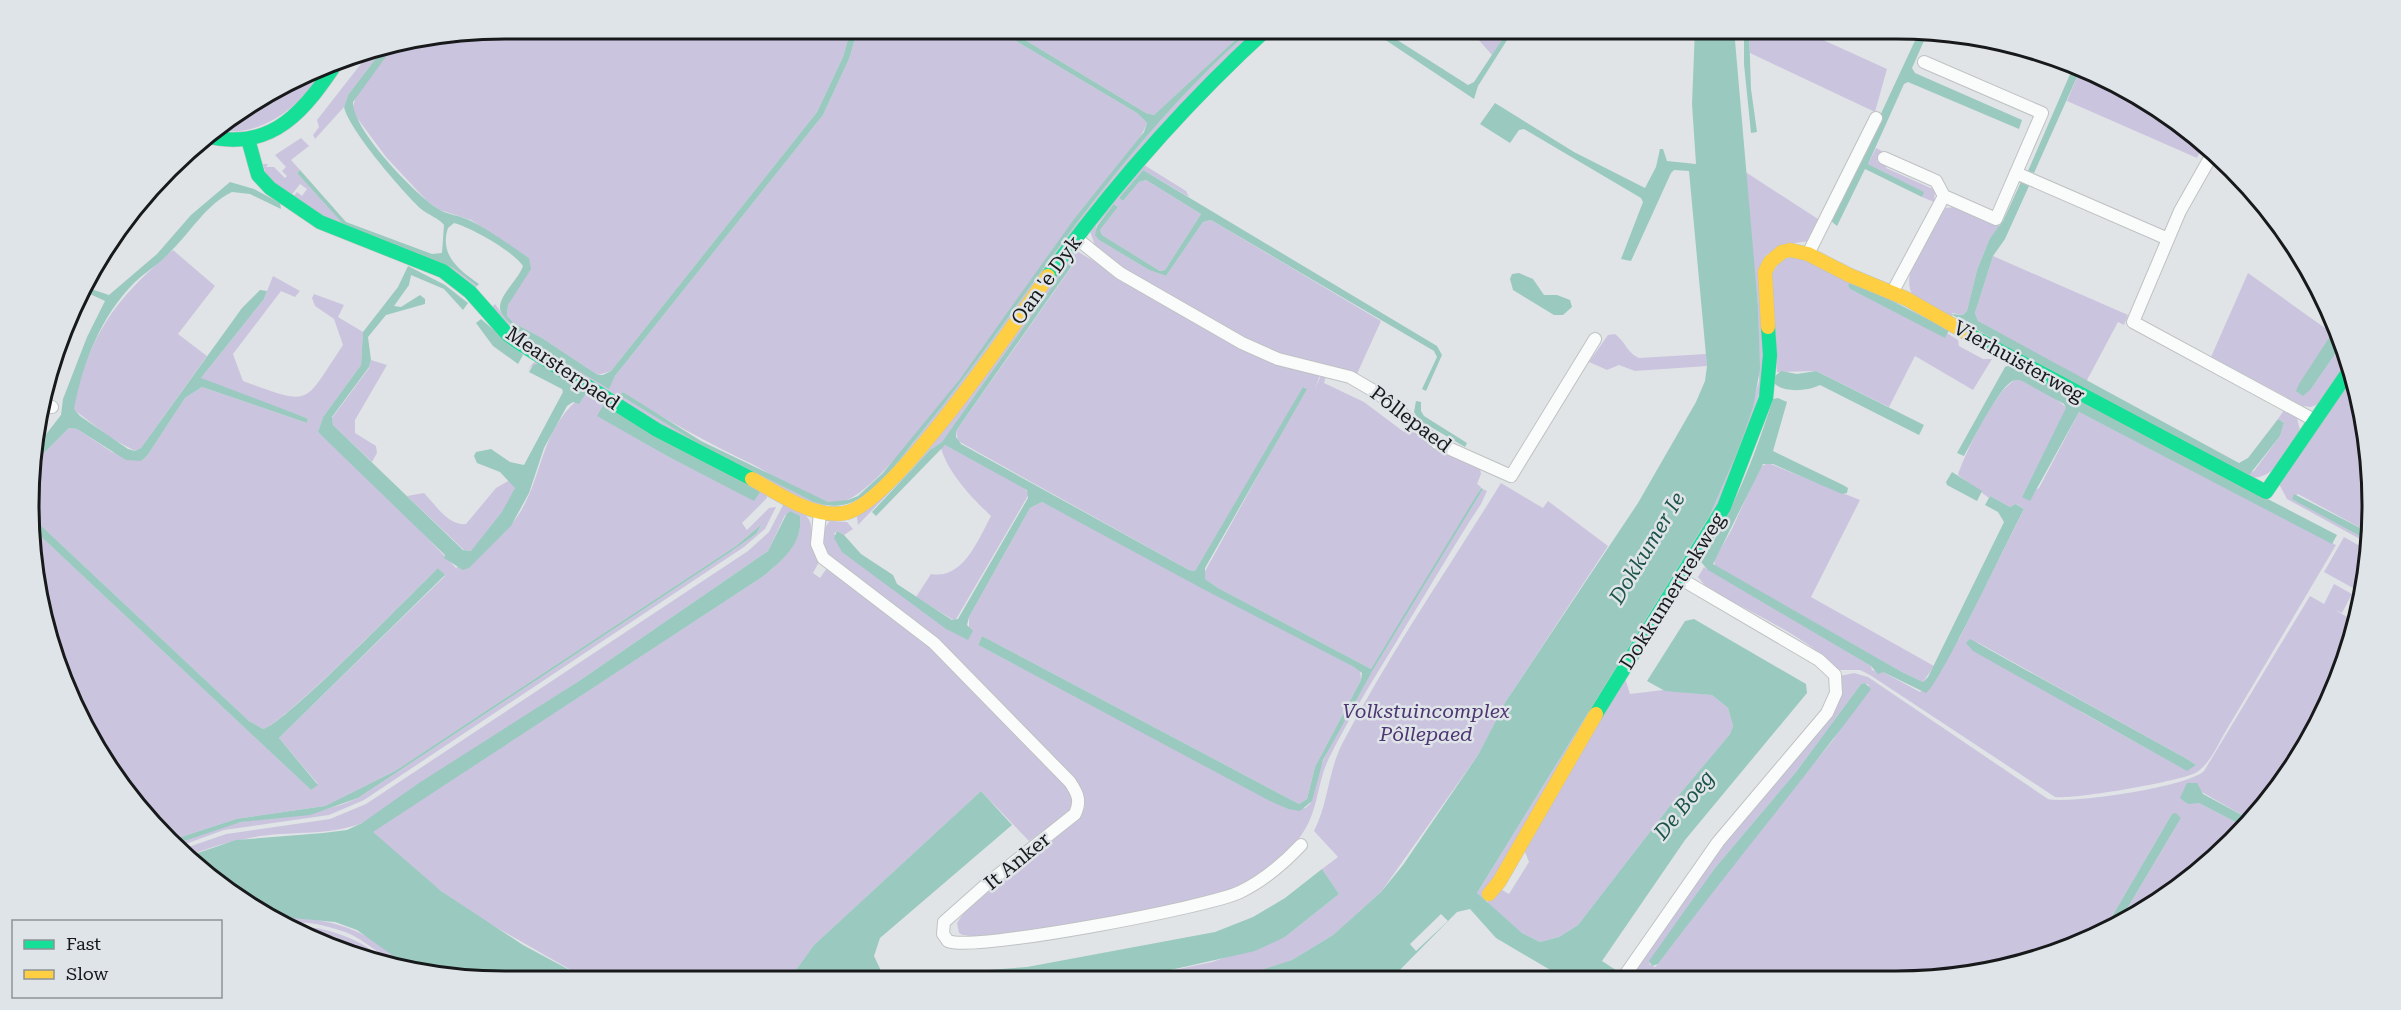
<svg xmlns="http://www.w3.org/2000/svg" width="2401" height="1010" viewBox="0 0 2401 1010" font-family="'Roboto Serif',serif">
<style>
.green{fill:#cbc4df;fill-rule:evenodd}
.water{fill:#9ac9bf}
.pier{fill:#e1e4e6}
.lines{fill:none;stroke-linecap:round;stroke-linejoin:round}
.street-casing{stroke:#bfc2c3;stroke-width:14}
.fast-casing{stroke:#bfc2c3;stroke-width:15}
.slow-casing{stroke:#bfc2c3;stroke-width:15}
.street{stroke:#fafbfb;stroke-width:12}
.fast{stroke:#16e098;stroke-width:14}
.slow{stroke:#ffcf43;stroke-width:14}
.labels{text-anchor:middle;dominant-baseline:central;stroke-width:5;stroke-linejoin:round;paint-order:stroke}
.street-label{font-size:20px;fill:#17191a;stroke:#dfe4e8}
.park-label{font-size:20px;font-style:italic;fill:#4e3673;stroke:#dfe4e8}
.water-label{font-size:21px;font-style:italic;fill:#1c5449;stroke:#dfe4e8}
.rim{fill:none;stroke:#17191a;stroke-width:3}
</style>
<rect width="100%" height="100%" fill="#e1e4e6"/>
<path class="green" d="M505,29H851L843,57L817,112L611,371L598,375L542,338L514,323L507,316L508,305L529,258L471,220L440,210L427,201L386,157L352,111L356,95L393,47Z
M858,29H996L1137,113L1147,123C1138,149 1091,196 1073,221C1037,270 889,495 841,502C812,506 778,478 754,465C708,443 665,420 623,392L621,395L699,444L827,506C839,507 851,506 862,499C882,484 898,461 914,442C949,398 983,354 1015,308C1086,208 1160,110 1252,29H1262L1213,72L1157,130L1091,210L937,421L877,490L847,509L830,510L802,502L681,440L521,339L490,309L495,304L512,327L609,388L615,376L823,115L849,59Z
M1007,29H1247L1154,115L1146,113Z
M1469,29H1509L1492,55Z
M1749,29H1799L1887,69L1875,112L1750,53Z
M383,49L348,95L344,107L315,139L313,135L319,127L317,120L371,51Z
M327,65L313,83L315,86C286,114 258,138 214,130L237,114L268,106L302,76Z
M2081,68L2135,93L2203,144L2197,158L2067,101Z
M301,138L309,146L291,160L300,170L297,173L343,224L453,268L477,286L474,289L353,232L292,198L297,192L302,196L307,189L300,184L290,197L267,178L263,164H268L266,167H274L285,178L287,176L282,171L286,167L275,155Z
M1876,148L1882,151L1877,161L1887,165L1886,168L1935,190L1934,202L1922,197L1923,192L1868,164Z
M1141,163L1186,191L1189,197L1143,170L1119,198L1123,201L1139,182L1146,180L1201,214L1165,270L1160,271L1102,235L1100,230L1118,207L1115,204L1096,226L1099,240L1149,270L1166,276L1203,222L1211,220L1381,321L1356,376L1261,349L1123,270L1095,246L1090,231Z
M1744,171L1821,221L1809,241L1781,245L1765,256L1766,372L1729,487L1491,887L1481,898L1477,893L1710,515L1739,448L1759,381L1758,306Z
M1954,207L2000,226L1990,238L1977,270L1967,311L1963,315L1952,313L1953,319L2245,475L2254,471L2280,436L2284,423L2278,419L2284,410L2297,418L2300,430C2290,455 2268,488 2238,475L2016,357L1917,301C1894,278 1928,237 1940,214L1946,208Z
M173,250L215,286L178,334L207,356L141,448L135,451L111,438L73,409C89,334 116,298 173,250Z
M1075,250L1220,335L1321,372L1315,389L1322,373H1327L1324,383L1364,402L1404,432L1409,426L1435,447L1480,468L1481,474L1477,484L1481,487L1468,513L1371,669L1218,588L1205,579L1204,573L1306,389L1304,387L1195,571L1189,570L958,441L956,431L1075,262L942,442L930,450L858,525L857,517Z
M1802,256L1855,282L1848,286L1850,289L1945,337L1947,333L1958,340L1959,346L1983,359H1992L1973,390L1915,356L1889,407L1816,371L1777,372L1771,274L1782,259Z
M1993,256L2128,315L2124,325L2118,322L2086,382L1978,321L1975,313Z
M2248,273L2332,333L2297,391L2311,389L2342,344L2348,361L2319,404L2311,407L2303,406L2211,357Z
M273,276L300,291L295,297L281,291L233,354L243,381C313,406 302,406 343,345L334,319L315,306L312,298L314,294L344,305L338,317L363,332L361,365L323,417L318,432L396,505L456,568C473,555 498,542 511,525C546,483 535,430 586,393L533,365L528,370L533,363L539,360L766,492L767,498L742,523L747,530L769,508L776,507L765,529L744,547L364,800L329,815L224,830L177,847L175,844C200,832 227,823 255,820C291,814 324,814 358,798L729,553L756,534L762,524L736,546L395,771L325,806L236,819L172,840L92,743L54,658L33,568L34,530L311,790L318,784L279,738L445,576L438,568C413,592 284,724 263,729L249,721L34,519L36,461L69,428L77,429L112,452L141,461L147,456L185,398L202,387L307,423L308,419L304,417L204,382L201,378L264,299ZM604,404L754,500L667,456L598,416Z
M1615,334C1625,341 1628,354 1639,358L1706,354L1707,366L1635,371L1619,365L1607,370L1589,362L1608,335Z
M371,360L387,365L355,420V433L376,446L377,453L372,462L333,425L332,418L369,368Z
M2354,376L2371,474L2370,533L2298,494L2292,499L2369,541V544L2287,499L2279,484Z
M2018,379L2048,393L2067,408L2022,497L2039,488L2079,412L2336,545L2224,734C2217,747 2209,764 2197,772C2184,781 2071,800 2055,797L1870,675L1860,670H1838C1809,638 1747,610 1708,589L1698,577L1704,567L1871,666L1872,670L1883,672L1920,692L1959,639L2024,509L2017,504L2010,507L1990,496L1989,498L1958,475C1965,454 1997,385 2018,379ZM1975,641L2187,759L2196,765L2186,770L2083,713Z
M945,445L1024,487L1029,494L955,621L916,597L931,574C963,580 978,540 991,516C972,498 948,473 941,448Z
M1768,463L1860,500L1811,597L1934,666L1923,682L1902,672L1715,566L1714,560L1732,529L1760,467Z
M510,480L515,488C507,512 487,532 471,551L464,550L407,496L424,493C436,505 448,526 466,524L496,488Z
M1501,483L1543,508L1548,501L1608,546L1506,701L1478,755L1381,892L1333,935L1292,960L1261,972L1234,979L1126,980L1212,962L1285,937L1339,894L1322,869L1338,857L1314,831C1328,804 1328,772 1342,744C1389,654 1448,569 1501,483Z
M1483,489L1487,491L1481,504C1455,543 1432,584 1407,624C1381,668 1352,712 1329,758C1316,785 1319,812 1300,837C1278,865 1245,887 1210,896C1175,904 979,948 959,933L957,923L965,911L1076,821L1085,807L1082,791L938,639L829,555C822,544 821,530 830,521L847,522L853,529L844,535L837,531L834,534L946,629H969V617L1030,508L1042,502L1360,670L1361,680L1315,767L1307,799L1299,804L982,636L978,645L1288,809L1305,808L1310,804L1319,770L1330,746L1373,670Z
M789,504C828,523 800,535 819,562L813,573L820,578L827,568L930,647L1065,784L1074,802L1070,811L1029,841L981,791L814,945L788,981H590L487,922L441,891L375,837L372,832L381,826L765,575C783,560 803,542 800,516L785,515L768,551L579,681L362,823C329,836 295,831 261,836C237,840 209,847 186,857L180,850L226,834L330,819L366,804L748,551L769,532L783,505Z
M2344,537L2369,551L2362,593L2324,572Z
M2334,584L2352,594L2342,613L2335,610L2356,622L2347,658L2292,770L2249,819L2200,791L2185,792L2181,798L2199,803L2243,826L2210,863L2121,919L2181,818L2172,814L2104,930L2079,945L1959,977L1627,978L1723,846L1835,712L1841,695L1840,676L1854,673L1868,677L2048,799C2072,804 2187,787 2204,771L2310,596L2324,604ZM1865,683L1869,685L1833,740L1726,872L1658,964L1655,967L1649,964L1715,868L1796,772L1861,684Z
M1624,675L1630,694L1663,690L1712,695L1728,708L1733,726L1730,734L1673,802L1578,925L1559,937L1540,942L1522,933L1487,903L1499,888L1509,894L1529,862L1523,847Z
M292,918C338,919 372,934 406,965C384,961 367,940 345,932C333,928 320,924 308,923C296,922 286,926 275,922Z
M308,927C338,930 365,943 388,962L380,961L336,937L289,928Z"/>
<path class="water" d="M851,29H858L849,59L823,115L615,376L609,389C591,377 496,327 500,306C502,292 518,280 523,266C513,251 472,228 454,223L448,228C439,255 459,270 479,284L477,286L453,268L343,224L297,173L300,170L346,222L432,254L442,253L444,225C439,218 428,215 421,209C403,192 349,130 344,107L348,95L383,49L393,47L353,102C352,129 414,193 437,208C446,215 460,215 471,221C491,231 510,245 529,258L531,269L508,305L507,316L514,323L542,338L598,375H603L611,371L817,112L843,57Z
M996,29H1007L1146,113L1154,115L1247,29H1252C1160,110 1086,208 1015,308C984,352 951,396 917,438C902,456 888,477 869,492C851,506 836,509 814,502L699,444L620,395L623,392L701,441L828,502L848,500L858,496L883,473L960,379L1074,219L1144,132L1147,123L1137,113Z
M1369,29H1380L1468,85L1474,82L1509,29H1514L1478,86L1474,99Z
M1695,29H1734L1758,306L1760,369L1753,407L1739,448L1710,515L1477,893L1522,933L1540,942L1559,937L1578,925L1673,802L1730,734L1733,726L1728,708L1712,695L1665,691L1647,681L1685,621L1694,619L1806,684L1807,693L1685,840L1602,961L1628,978H1564L1496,938L1470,909L1457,912L1391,979H1234L1292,960L1333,935L1381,892L1403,865L1478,755L1506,701L1638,503L1696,402L1705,381L1707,366L1689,171L1674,170L1671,173L1631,261L1621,259L1643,202L1641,198L1524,129L1519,130L1510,143L1480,124L1495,103L1574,152L1645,188L1656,167L1660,149H1663L1667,161L1696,164L1692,104Z
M1744,29H1749L1751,89L1757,132L1751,133L1744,64Z
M1919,32L1927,34L1912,68L1915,73L2022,120L2019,129L1908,82L1904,84L1868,164L1924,192L1922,197L1865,169L1837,226L1831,221Z
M2074,65L2081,68L2034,173L2028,171Z
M302,76L268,106L237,114L266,93Z
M1143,170L1437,346L1442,355L1426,391L1422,389L1437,357L1434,351L1211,220L1203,222L1166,276L1149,270L1099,240L1095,235L1097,226L1114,204L1118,207L1100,230L1102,235L1160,271L1165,270L1201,214L1146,180L1139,182L1123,201L1119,198Z
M230,182L254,189L280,203L281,209L250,194L232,192C206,205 193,229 173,249C162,262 147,271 135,282C101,316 83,362 74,409L80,416L128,449L135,451L141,448L242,308L260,290L267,291L264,299L201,378L304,417L308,419L307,423L202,387L185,398L147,456L141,461L126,460L77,429L69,428L36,461L37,446L61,415L63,399L87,337L105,301L90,294L75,313L85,287L109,295L157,254L191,215Z
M2021,182L2029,186L2005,239L1993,256L1975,313L1978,321L2239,463L2248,458L2278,419L2284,423L2280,436L2250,474L2245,475L2040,367L1951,314L1963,315L1967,311L1977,270L1990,238L2003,221Z
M1072,259L1075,261L965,418L956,431V437L961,444L1189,570L1195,571L1303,387L1307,389L1205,568V579L1218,588L1371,669L1481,488L1483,489L1373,670L1323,760L1312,801L1300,811L1288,809L1270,801L978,645L982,636L1299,804L1307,799L1315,767L1361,680L1362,673L1354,667L1203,589L1042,502L1030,508L969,617L967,625L973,631L968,640L946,629L842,552L834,538L837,531L844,535L861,554L893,575L897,584L952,620L958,619L1028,498L1027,490L945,445L876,516L872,512L930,450L942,442Z
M408,266L445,285L468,303L463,310L444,289L411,275L409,285L394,306L401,307L420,295L425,299V304L386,315L368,337L371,360L369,367L332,417L333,425L463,550L471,551L502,512L515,488L500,472L477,463L474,456L476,452L491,449L510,462L524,465L563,392L562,389L529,372L533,365L540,363L586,393L579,404L573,402L567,406L544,448L529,493L511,526L469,568L463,570L444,558L445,555L318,432L323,417L361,365L363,332L398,287Z
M1519,273L1533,279L1544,295H1557L1570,300L1572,307L1563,315H1554L1513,290L1510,279L1512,274Z
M1850,282L1869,289L1949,330L1945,338L1850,289L1848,286Z
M481,319L523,355L518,364L493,346L476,323Z
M2336,327L2342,344L2311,389L2303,396L2296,391L2299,384Z
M2010,365L2337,535L2332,544L2079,412L2030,501L2022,497L2066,408L2064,404L2024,382C2020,380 2016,379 2011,382C1998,390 1973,440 1964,456L1957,453L2005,367Z
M1781,371L1797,374L1816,371L1924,425L1919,435L1820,385C1809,391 1784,393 1775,384L1774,377Z
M1778,398L1787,402L1773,451L1843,485L1848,488L1847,493L1842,494L1773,464H1763L1713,564L1902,672L1923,682L1928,677L2004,522L1998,512L1985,505L1990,496L2010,507L2016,504L2024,509C2010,535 1939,686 1926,693L1883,672L1878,674L1871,666L1708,570L1701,562C1733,512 1755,456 1773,399Z
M1416,401L1421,402V411L1424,416L1467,443L1465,447L1419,420L1414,412Z
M604,404L760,492L754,501L667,456L597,416Z
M1952,472L1982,491L1977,501L1947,485L1946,482Z
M2294,494L2370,533L2369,541L2297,502L2292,499Z
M790,511L800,516C803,543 784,559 765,575L373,832L441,891L523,945L590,981H505L406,965L357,930L335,922L292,918L275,922L267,918L186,857L236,840L323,833L347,830L362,823L419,783L579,681L768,551L786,515Z
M34,519L249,721L263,729C284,725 413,592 438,568L445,575L279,738L318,785L311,790L34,530Z
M762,524L756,534L729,553L358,798L310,815L241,822L175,844L172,840L236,819L325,806L395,771L736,546Z
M1970,639L2187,759L2196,765L2187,771L1973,651L1966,643Z
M1865,683L1871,689C1802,782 1727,871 1658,964L1652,966L1649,961L1715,868L1796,772L1861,684Z
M2187,783H2197L2203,794L2249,819L2243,826L2199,803L2188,804L2180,798Z
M981,791L1012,825L880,938L874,956L882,973L896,977L1027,967L1215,932L1253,917L1285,898L1322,869L1339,894L1285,937L1255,951L1126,980L788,981L814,945Z
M2176,813L2181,818L2121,919L2104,930L2172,814Z
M296,931C327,931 354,943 380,961L364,958L343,947Z"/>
<path class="pier" d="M1441,914L1448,921L1416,951L1410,944Z"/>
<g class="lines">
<defs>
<path id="street" d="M1924,62L2042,113L1996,219L1944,196
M2214,151L2180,211L2133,322L2316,421
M1884,158L1936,181L1944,196L1892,293
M2016,173L2168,239
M1076,238L1120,273L1242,343L1278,359L1350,377L1379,394L1437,443L1511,476L1595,339
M1808,254L1876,118
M41,403L52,407
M820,512L817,544L823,558L934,643L1070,782C1078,794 1081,801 1075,814L988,883L944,922L943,934L948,941C973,952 1209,907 1240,892C1263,881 1284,863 1301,845
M1623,978L1718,842L1827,713L1836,693L1835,675L1819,660L1681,579"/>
<path id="fast" d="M206,136C273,153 306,109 339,59
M248,139L258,175L270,188L320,222L443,271L470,292L508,335L519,343L657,430L752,479
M1048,276C1113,186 1185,104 1267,29
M1970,335L2266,492L2351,368
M1596,714L1724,507L1766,398L1770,355L1768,327"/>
<path id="slow" d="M1768,327L1765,272L1770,262L1782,252L1790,250L1808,254L1849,275L1907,299L1970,335
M752,479C778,493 813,519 845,513C892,505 1016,322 1048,276
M1489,894L1499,882L1596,714"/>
</defs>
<use href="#street" class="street-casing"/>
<use href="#fast" class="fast-casing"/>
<use href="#slow" class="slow-casing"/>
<use href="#street" class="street"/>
<use href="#fast" class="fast"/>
<use href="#slow" class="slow"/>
</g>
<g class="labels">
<g class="street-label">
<text transform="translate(1046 280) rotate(-54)">Oan 'e Dyk</text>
<text transform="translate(2019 361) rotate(29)">Vierhuisterweg</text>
<text transform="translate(563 368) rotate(34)">Mearsterpaed</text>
<text transform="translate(1411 419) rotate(37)">Pôllepaed</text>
<text transform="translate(1672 591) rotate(-58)">Dokkumertrekweg</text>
<text transform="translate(1017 861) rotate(-39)">It Anker</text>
</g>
<g class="park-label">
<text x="1426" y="711">Volkstuincomplex<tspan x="1426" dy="23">Pôllepaed</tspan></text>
</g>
<g class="water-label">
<text transform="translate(1647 548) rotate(-59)">Dokkumer Ie</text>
<text transform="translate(1684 805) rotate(-51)">De Boeg</text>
</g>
</g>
<path d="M0 0H2401V1010H0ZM505 39H1896A466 466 0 0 1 2362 505V505A466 466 0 0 1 1896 971H505A466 466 0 0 1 39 505V505A466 466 0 0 1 505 39Z" fill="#dfe4e8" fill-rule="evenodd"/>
<path class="rim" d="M505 39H1896A466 466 0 0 1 2362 505V505A466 466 0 0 1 1896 971H505A466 466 0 0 1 39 505V505A466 466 0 0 1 505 39Z"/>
<rect x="12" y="920" width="210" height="78" fill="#dfe4e8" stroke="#8f9396" stroke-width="1.5"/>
<rect x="24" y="940" width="30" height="9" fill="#16e098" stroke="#8f9396" stroke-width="1.5"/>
<text x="66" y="950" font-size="18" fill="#17191a">Fast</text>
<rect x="24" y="970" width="30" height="9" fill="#ffcf43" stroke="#8f9396" stroke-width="1.5"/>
<text x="66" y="980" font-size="18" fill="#17191a">Slow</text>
</svg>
